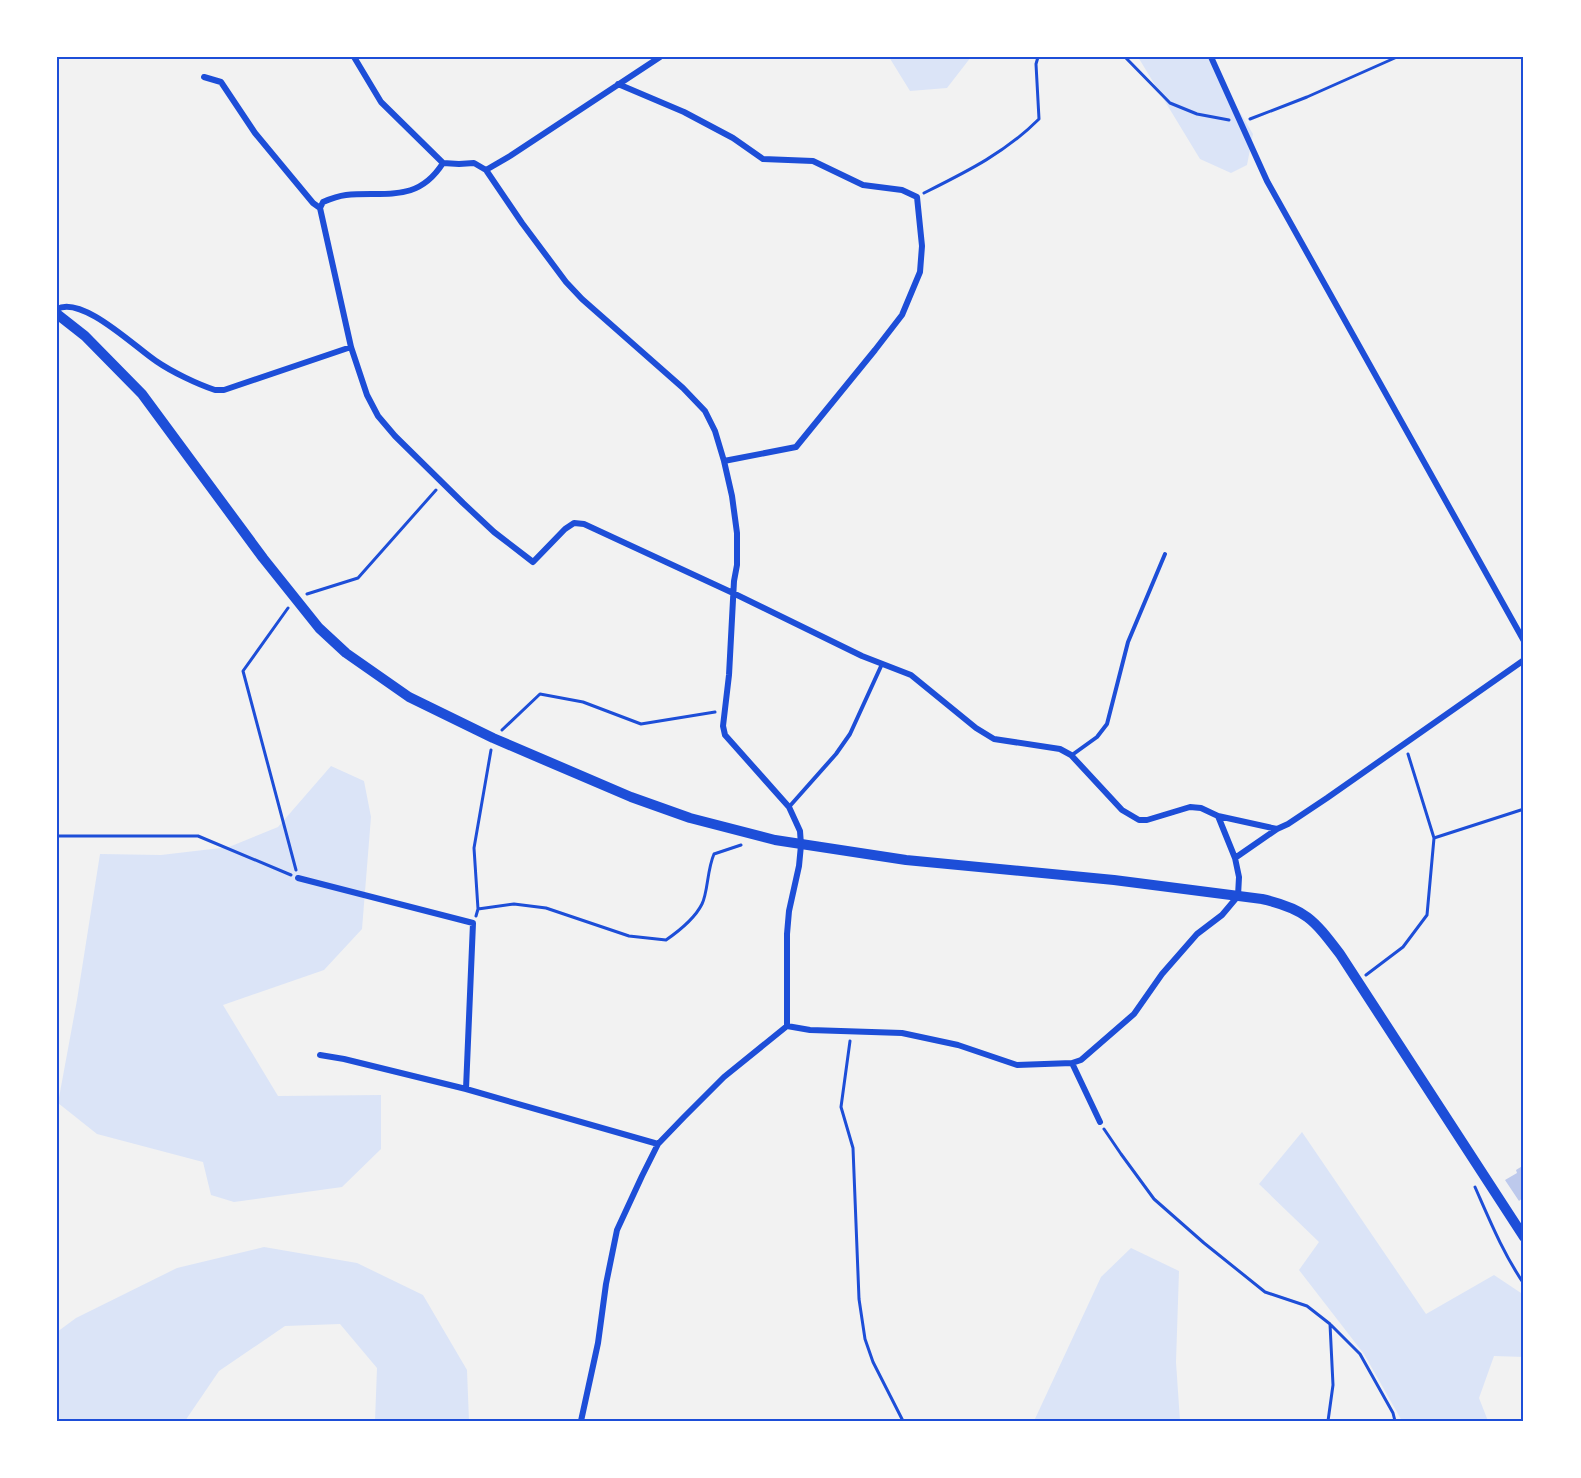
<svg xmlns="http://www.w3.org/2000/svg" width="1581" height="1478" viewBox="0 0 1581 1478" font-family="'IBM Plex Sans',sans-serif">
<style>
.green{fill:#dbe4f7}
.building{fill:#bdc9ec}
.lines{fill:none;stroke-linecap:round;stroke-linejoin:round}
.path{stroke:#1d4ed8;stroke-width:3}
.service{stroke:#1d4ed8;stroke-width:4}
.minor{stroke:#1d4ed8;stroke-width:6}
.secondary{stroke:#1d4ed8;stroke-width:10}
.neatline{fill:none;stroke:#1d4ed8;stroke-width:2}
</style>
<rect width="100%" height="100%" fill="#f2f2f2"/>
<path class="green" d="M889,57H971L947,88L910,91Z
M1138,57H1207L1253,134L1247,165L1231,173L1200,159Z
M331,766L364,781L371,817L362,929L324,970L223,1005L278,1096L381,1095V1149L342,1187L234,1202L211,1195L203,1162L97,1134L58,1103L77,1000L100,854L161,855L229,847L278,827Z
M1302,1132L1426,1314L1494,1275L1524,1295V1357L1494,1356L1479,1398L1488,1421H1402L1364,1354L1299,1270L1319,1242L1259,1184Z
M264,1247L357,1263L423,1295L467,1370L469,1421H375L377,1368L340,1324L285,1326L219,1371L185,1421H57V1332L76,1318L177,1268Z
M1131,1248L1179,1271L1176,1362L1180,1421H1034L1101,1277Z"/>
<path class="building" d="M1524,1165V1197L1519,1201L1505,1180L1517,1173L1516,1170Z"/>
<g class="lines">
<path class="path" d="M1125,57L1170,103L1197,114L1229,120
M1250,119L1307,97L1397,57
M924,193C966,172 1005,153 1039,119L1036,64L1038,57
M307,594L358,578L436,490
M288,608L243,671L296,870
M502,730L540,694L583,702L641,724L715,712
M57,836H198L291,875
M1434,838L1524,809
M478,909L474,848L491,750
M476,916L478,909L514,904L546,908L629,936L666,940C679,931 695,918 702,904C708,892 707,870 714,854L741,845
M1366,975L1403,947L1427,915L1434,838L1408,754
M850,1041L841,1107L853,1148L859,1299L865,1339L873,1362L903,1421
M1104,1129L1121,1154L1154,1199L1204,1243L1265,1292L1307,1306L1330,1324L1333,1385L1328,1421
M1475,1187C1490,1221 1503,1253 1524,1284
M1331,1325L1360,1354L1393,1413L1395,1421"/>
<path class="service" d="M1072,755L1097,737L1107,724L1128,642L1165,554
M789,807L836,754L850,734L882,664"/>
<path class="minor" d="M354,57L381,102L443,163L459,164L474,163L486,170L522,223L566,282L582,299L683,388L705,411L715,431L724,461L732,496L737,533V565L734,581L729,675L723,726L725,735L789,807L800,831L801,845L799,866L789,911L787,934V1026L724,1077L684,1117L658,1144L642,1176L617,1230L606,1284L598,1343L581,1421
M1211,57L1267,181L1524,641
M204,77L221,82L255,133L313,203L320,208L351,347L367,395L378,416L395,436L463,503L494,532L533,562L565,529L574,523L584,524L733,593L862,656L911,675L976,728L994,739L1060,749L1071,755L1122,810L1139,820H1147L1190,807L1201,808L1218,816L1277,829
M618,84L684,112L733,138L763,159L813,161L863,185L902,190L917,197L922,246L920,272L902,315L875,350L796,447L724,461
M486,170L510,156L660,57
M320,208L323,202C330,199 338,196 346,195C384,191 417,204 443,163
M57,309C82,295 136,348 156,361C172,372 197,384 215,390H224L351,347
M1235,858L1277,829L1288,824L1327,798L1524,660
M298,878L473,923L466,1089L658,1144
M787,1026L810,1030L902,1033L958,1045L1017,1065L1072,1063L1081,1060L1134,1014L1162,974L1197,934L1222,915L1238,896L1239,877L1235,858L1218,816
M320,1055L344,1059L466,1089
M1072,1063L1100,1122"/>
<path class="secondary" d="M57,314L85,336L142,394L263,558L319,628L346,653L409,697L493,738L631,797L690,818L775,840L906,860L1114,880L1262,899C1306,909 1314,920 1340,954L1524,1237"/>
</g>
<rect width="1581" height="1478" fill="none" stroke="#ffffff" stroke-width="117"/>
<rect x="58" y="58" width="1464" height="1362" class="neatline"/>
</svg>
